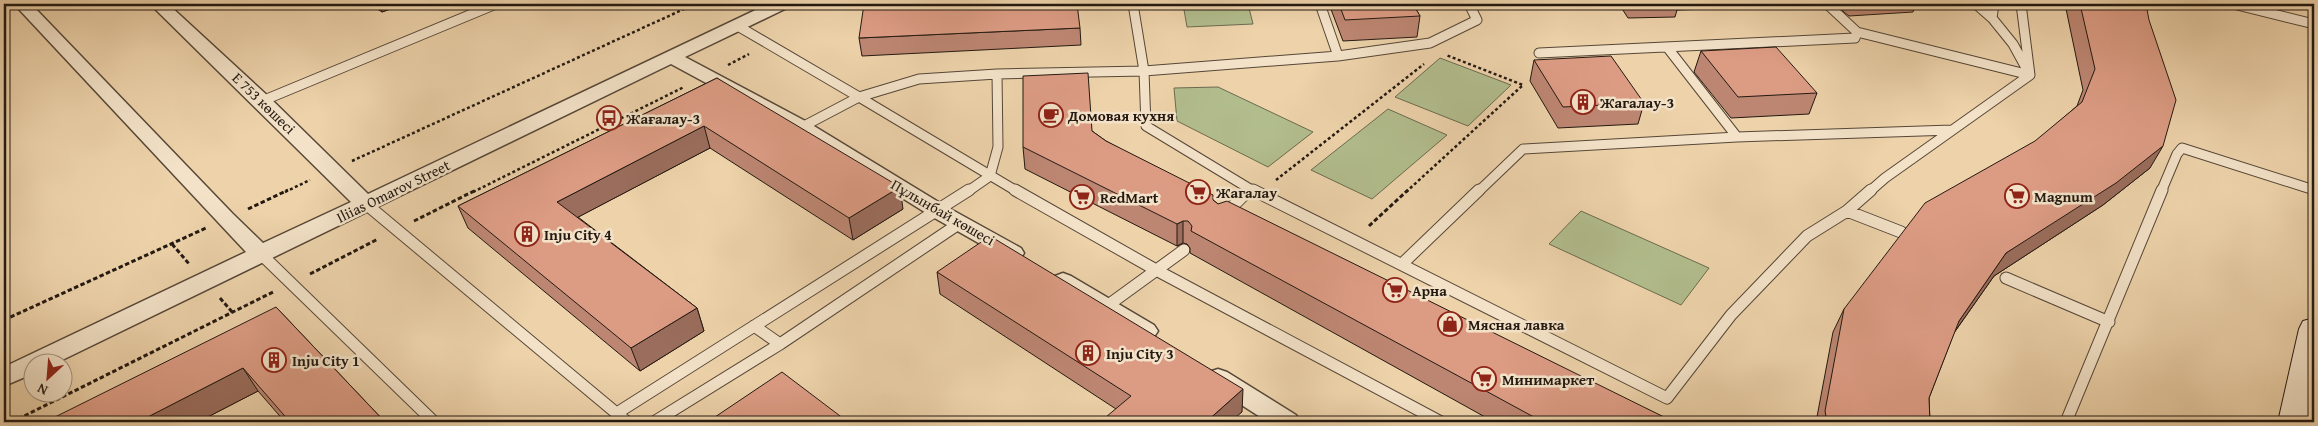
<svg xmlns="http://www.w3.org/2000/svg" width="2318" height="426" viewBox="0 0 2318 426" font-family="'Gentium Book Plus',serif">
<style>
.green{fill:#b2bd8d;stroke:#6a6b4f}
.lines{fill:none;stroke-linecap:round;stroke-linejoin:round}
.lane-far1-casing{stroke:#564737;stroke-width:11}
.lane-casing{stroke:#564737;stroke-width:13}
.street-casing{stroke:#564737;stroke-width:3}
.secondary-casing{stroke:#231911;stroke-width:2}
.path-far1{stroke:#231911;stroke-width:2.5;stroke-dasharray:3 2.5;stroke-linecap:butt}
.path{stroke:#231911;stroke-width:3;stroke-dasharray:4.5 2.5;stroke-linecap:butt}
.lane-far1{stroke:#f3e2c8;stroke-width:9}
.lane{stroke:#f3e2c8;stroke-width:11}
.street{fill:#f3e2c8;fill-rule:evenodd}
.secondary{fill:#f3e2c8;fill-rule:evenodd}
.wall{fill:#bd8672;stroke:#231911}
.shaded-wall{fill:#9a6d5c;stroke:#231911}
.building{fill:#dc9c84;stroke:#231911}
.labels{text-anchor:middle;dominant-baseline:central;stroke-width:5;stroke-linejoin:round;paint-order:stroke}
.poi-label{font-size:15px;font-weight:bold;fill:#231911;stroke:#f3e2c8;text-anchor:start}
.street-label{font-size:15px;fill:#231911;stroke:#f3e2c8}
</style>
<rect width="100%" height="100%" fill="#edd2aa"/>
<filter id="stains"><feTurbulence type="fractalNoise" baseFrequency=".004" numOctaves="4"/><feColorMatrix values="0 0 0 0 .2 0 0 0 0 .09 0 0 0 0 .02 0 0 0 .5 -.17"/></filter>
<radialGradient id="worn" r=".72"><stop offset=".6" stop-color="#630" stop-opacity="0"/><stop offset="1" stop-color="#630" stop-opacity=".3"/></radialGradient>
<path class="green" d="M1183,4H1248L1253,24L1187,27Z
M1440,58L1511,85L1468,126L1395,97Z
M1218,87L1313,132L1268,167L1177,121L1174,88Z
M1388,109L1447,135L1372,199L1311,170Z
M1581,211L1709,268L1681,305L1549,244Z"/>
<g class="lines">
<defs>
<path id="lane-far1" d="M1133,4L1144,71L1146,126L1255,192
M1976,4L1992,18
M1994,4L1992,18L2013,44L2030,75L2021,4
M2233,4L2314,24
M736,25L859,97L919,79L997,74L1144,71L1338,56L1320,4
M1857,32L2030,75L1885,178L1869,192
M1667,47L1737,137
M1539,53L1855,38L1857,32L1827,4
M1338,56L1430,43L1477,20L1469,4
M262,101L496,4
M802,127L859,97L1018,192
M967,192L990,176L998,147L997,74
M1247,192L1250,189
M1478,192L1523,149L1737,137L1952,130
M2161,192L2177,154L2182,148L2314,190"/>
<path id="lane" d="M1015,190L1156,270L1441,422
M1253,190L1667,398L1731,315L1807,236L1847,211L1871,190
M366,204L627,422
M1847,211L1901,232
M1226,213L1249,190
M261,254L434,422
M1402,264L1479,190
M2006,278L2109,322
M1107,306L1184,250
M754,326L780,344
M617,413L969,190
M654,422L780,344L960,223
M2066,422L2162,190"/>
<path id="street" d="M14,4H31L233,214L263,243L351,202L150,4H168L269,97L368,194L768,4H789L787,8L685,57L809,123L945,206L1021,248L1024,253L1021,258L1013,260L1005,258L931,216L795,131L671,64L54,364H32V374L4,386V367L246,252Z
M1063,273L1071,276L1154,325L1158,331L1154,337L1146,339L1138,337L1055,286L1052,281L1055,276Z
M1218,369L1227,372L1296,415L1300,422H1268L1209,384L1206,378L1209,372Z"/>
<path id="secondary" d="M2314,318V403L2311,422H2278L2299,329L2303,321Z"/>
</defs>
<use href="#lane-far1" class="lane-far1-casing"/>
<use href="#lane" class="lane-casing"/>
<use href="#street" class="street-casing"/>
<use href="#secondary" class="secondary-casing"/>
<path class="path-far1" d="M728,65L749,54
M352,161L695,4
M1276,180L1424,64
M285,192L310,180
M473,192L684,87
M1406,192L1523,85L1446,55"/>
<path class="path" d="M248,209L288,190
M414,221L476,190
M1369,226L1408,190
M172,244L190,265
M310,274L378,239
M220,298L233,313
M4,320L206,228
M12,422L273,292"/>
<use href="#lane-far1" class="lane-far1"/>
<use href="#lane" class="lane"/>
<use href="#street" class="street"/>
<use href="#secondary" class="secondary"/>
</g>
<path class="wall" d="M369,4H404L382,12Z
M1329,4H1413L1420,16L1417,37L1343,41Z
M1619,4H1710L1708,9L1677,10L1675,17L1628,18Z
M1834,4H1916L1913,12L1849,16Z
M2065,4H2146L2150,168L2103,205L1994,276L1954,333L1929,398L1930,422H1816L1833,332L1844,309L2077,106L2083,90Z
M1080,28L1081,45L862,56L859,38Z
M1701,51L1817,93L1809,114L1731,118L1694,72Z
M1534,60L1644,103L1638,124L1558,128L1530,81Z
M717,78L903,209L853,240L710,148L578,217L697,308L704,331L640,371L468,228L458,206Z
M1092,131L1106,141L1213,200L1218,204L1674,422H1494L1190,253V248L1187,244L1183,243L1177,246L1025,169L1023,147Z
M937,272L1242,412L1116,409L940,294Z
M276,307L385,422H285L258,391L198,422Z
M715,417L848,422H717Z"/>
<path class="shaded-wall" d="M378,4H404L382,12Z
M704,126L710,148L565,224L557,202Z
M2163,146L2150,168L2103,205L1994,276L1946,344L1959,321L2006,253Z
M900,187L903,209L853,240L849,218Z
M1183,221V243L1177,246V224Z
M697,308L704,331L640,371L631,348Z
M243,368L258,391L198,422H138Z
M1243,389L1242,412L1230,422H1206Z"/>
<path class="building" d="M864,4H1077L1080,28L859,38Z
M1339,4H1413L1420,16L1345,20Z
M1629,4H1677L1678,6L1631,7Z
M2080,4H2146L2149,20L2176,100L2163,146L2116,183L2006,253L1959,321L1929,398L1930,422H1827L1825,411L1844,309L1925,203L2035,141L2082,102L2095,69Z
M1776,47L1817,93L1738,97L1701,51Z
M1611,56L1644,103L1563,107L1534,60Z
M1088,73L1092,131L1106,141L1213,195V200L1218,204L1227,201L1674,422H1543L1191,231L1192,226L1188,221H1183L1177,224L1023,147V76Z
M717,78L900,187L849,218L704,126L557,202L697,308L631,348L458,206Z
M990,236L1243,389L1206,422H1100L1131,396L937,272Z
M276,307L385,422H290L243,368L138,422H45Z
M782,372L848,422H721L715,417Z"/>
<defs>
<symbol id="building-ring" viewBox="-11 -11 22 22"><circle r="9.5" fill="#f3e2c8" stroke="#8f2418" stroke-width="1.5"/><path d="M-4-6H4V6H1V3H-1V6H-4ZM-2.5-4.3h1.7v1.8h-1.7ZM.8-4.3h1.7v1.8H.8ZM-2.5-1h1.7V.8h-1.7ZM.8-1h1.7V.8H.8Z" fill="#8f2418"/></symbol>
<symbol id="cafe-ring" viewBox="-11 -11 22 22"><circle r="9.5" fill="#f3e2c8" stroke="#8f2418" stroke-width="1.5"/><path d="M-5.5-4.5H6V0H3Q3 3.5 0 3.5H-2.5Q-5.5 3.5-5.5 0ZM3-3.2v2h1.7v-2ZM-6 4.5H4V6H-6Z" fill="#8f2418"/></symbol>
<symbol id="bus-ring" viewBox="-11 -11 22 22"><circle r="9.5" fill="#f3e2c8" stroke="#8f2418" stroke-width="1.5"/><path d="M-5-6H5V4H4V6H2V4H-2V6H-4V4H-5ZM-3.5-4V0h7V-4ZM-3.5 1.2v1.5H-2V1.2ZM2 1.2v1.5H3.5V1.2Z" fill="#8f2418"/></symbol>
<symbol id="supermarket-ring" viewBox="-11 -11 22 22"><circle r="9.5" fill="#f3e2c8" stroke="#8f2418" stroke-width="1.5"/><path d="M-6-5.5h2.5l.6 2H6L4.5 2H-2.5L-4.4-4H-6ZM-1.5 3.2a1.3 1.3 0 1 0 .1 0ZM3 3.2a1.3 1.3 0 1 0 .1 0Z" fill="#8f2418"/></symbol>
<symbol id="shop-ring" viewBox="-11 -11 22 22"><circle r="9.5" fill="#f3e2c8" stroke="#8f2418" stroke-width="1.5"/><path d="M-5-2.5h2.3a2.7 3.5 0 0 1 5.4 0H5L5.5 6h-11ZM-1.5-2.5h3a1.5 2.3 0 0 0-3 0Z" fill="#8f2418"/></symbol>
</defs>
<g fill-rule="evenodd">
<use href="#building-ring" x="1569" y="88" width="28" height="28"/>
<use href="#cafe-ring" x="1037" y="101" width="28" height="28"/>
<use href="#bus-ring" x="595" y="104" width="28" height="28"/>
<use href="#supermarket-ring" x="1184" y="178" width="28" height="28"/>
<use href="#supermarket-ring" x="2003" y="182" width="28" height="28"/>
<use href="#supermarket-ring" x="1068" y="183" width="28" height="28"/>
<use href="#building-ring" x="513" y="220" width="28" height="28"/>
<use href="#supermarket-ring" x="1381" y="276" width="28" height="28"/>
<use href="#shop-ring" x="1436" y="310" width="28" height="28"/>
<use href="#building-ring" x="1074" y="339" width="28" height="28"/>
<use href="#building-ring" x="260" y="346" width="28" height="28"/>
<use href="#supermarket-ring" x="1470" y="365" width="28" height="28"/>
</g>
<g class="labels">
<g class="poi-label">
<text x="1600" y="102">Жагалау-3</text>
<text x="1068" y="115">Домовая кухня</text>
<text x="626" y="118">Жағалау-3</text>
<text x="1216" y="192">Жагалау</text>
<text x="2034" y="196">Magnum</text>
<text x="1100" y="197">RedMart</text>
<text x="544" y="234">Inju City 4</text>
<text x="1412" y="290">Арна</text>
<text x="1468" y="324">Мясная лавка</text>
<text x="1106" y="353">Inju City 3</text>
<text x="292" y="360">Inju City 1</text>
<text x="1502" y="379">Минимаркет</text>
</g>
<g class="street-label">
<text transform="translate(264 103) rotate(44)">Е 753 көшесі</text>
<text transform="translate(393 191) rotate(-26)">Iliias Omarov Street</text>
<text transform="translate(943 212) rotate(30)">Пұлынбай көшесі</text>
</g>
</g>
<rect width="2318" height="426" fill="none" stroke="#edd2aa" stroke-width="20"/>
<rect x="5" y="5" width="2308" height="416" fill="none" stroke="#231911" stroke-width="2.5"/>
<rect x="10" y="10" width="2298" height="406" fill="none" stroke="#231911"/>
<g transform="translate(48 378) rotate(206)"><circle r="24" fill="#f3e2c8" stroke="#a0927f"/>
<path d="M0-4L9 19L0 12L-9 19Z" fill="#8f2418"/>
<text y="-8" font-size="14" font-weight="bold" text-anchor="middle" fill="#231911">N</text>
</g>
<rect width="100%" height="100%" filter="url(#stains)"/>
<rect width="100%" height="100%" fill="url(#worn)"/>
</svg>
